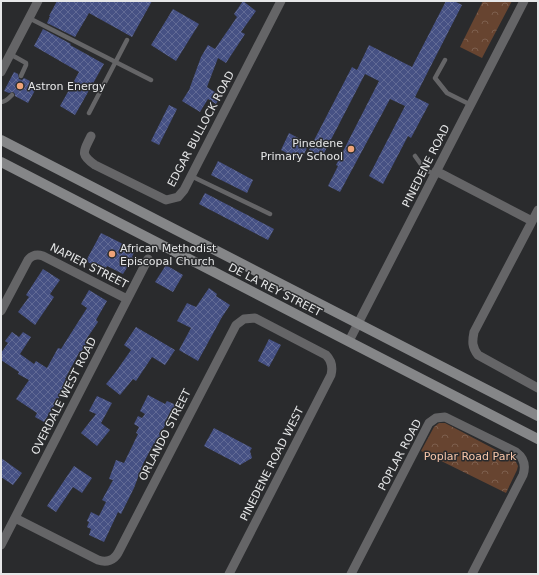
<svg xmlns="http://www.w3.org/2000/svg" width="539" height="575" viewBox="0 0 539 575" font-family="'DejaVu Sans',sans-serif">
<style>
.forest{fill:url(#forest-crowns)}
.building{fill:url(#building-cross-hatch)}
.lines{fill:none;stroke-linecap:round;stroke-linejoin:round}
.lane{stroke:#656567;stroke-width:4.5}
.street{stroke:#656567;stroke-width:9}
.secondary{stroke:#858688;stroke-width:10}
.poi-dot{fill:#efa378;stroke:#2a2b2d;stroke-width:1.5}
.labels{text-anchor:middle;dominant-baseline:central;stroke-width:3;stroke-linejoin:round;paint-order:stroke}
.poi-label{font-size:11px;fill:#e6e7e8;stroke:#2a2b2d;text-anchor:start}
.street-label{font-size:11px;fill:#e6e7e8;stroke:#2a2b2d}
.park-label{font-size:11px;fill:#f7c5a9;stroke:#2a2b2d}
</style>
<defs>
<pattern id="forest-crowns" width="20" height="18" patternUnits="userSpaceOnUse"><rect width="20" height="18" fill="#674430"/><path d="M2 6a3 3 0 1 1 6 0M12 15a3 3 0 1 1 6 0" fill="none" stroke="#7d5f4e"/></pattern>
<pattern id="building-cross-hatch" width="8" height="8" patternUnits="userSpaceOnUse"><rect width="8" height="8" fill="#465184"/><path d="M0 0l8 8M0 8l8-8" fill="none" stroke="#616a95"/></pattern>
</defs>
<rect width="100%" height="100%" fill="#2a2b2d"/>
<path class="forest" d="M483,1H512L482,58L460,47Z
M439,423H445L515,460L518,466L517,470L506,493L421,451L434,427Z"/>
<path class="building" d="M57,1H152L132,37L89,13L75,37L47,23L50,16H49Z
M243,1L256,11L241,32L245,34L226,63L218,58L207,87L221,96L216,104L208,99L200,112L182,101L189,90L201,57L208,45L215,49L237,17L234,14Z
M446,1H454L462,5L415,97L429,104L411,138L408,136L383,184L369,176L405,106L390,99L340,192L328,186L338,166L336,165L379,81L365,74L322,157L309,150L352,67L357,70L369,45L412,67Z
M173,9L199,24L176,61L151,45Z
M43,29L71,44L70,45L104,64L75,115L60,106L79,72L34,46Z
M14,72L18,74L19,79L22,80L24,78L38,85L28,103L15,96V94L13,92L9,93L4,91Z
M169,105L177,109L159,145L151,141Z
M289,133L309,144L301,160L281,150Z
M218,161L253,180L247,193L211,175Z
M205,193L274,229L268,240L199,204Z
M101,233L135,250L132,257L133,258L123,274L107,266L104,271L86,261Z
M166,265L183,275L173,292L155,282Z
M43,269L60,280L50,294L54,297L35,325L18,312L29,297L26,295Z
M209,288L217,294L216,296L230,305L222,317L198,361L179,350L191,328L177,321L187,303L196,307Z
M89,290L107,301L96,320L98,322L87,338L89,339L81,352L80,351L65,379L69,381L44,422L35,417L37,413L16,399L29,380L18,374L19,372L1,360V353L8,343L5,341L12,332L19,337L23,332L31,337L20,354L34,364L36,361L47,368L58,348L61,349L87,308L81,304Z
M136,327L175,350L165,365L152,357L136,381L133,379L120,395L106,384L115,373L131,350L124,345Z
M269,339L281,345L269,367L258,361Z
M148,395L165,404L167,401L176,405L163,429L165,430L156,445L154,443L143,464L134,488L121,514L118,512L104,542L89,535L91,529L87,527L89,522L87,521L91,512L99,516L106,502L102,500L113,480L109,479L116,460L124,463L138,434L136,433L139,427L134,424L138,416L142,418L145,414L140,411Z
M97,396L112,403L101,423L110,430L97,446L81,433L96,414L89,411Z
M214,428L252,448L250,451L252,458L240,465L204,446Z
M1,458L22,473L13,485L1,477Z
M74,466L92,478L82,493L73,487L56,512L47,506Z"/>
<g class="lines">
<path class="lane" d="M29,18L151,80
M10,54L26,63V65L21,76
M445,60L435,78L447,93L471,105
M1,102C6,102 9,98 12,95
M89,113L127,40
M415,156L425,170L435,174
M191,176L270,214"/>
<path class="street" d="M1,72L38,1
M91,136C84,151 79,154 95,165L166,200L178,197L184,190L281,1
M436,171L532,221
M538,210L474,332C472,342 472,347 478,355L538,388
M1,311L28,260C32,255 37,254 43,256L127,299
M349,341L524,1
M15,518L98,560C107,563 114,560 118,553L236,325L244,319L255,318L326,355C332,361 333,367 331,375L229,574
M1,545L148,259
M351,574L429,423L436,418L445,417L516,452C524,458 526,466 523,475L472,574"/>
<path class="secondary" d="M1,140L538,416
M1,162L538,439"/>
</g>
<g class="poi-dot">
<circle cx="20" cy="86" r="4"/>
<circle cx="351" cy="149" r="4"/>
<circle cx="112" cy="254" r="4"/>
</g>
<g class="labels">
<g class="poi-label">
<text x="28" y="86">Astron Energy</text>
<text x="343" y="143" text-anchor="end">Pinedene<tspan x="343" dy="13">Primary School</tspan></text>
<text x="120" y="248">African Methodist<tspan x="120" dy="13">Episcopal Church</tspan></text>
</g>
<g class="street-label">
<text transform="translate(201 129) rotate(-62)">EDGAR BULLOCK ROAD</text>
<text transform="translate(426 166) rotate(-63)">PINEDENE ROAD</text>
<text transform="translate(89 266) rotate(27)">NAPIER STREET</text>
<text transform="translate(275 290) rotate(27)">DE LA REY STREET</text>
<text transform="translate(64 396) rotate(-63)">OVERDALE WEST ROAD</text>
<text transform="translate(165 435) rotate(-63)">ORLANDO STREET</text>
<text transform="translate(400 455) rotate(-62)">POPLAR ROAD</text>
<text transform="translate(272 464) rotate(-63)">PINEDENE ROAD WEST</text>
</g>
<g class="park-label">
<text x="470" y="456">Poplar Road Park</text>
</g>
</g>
<rect width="539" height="575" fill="none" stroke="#e6e7e8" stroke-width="4"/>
</svg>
